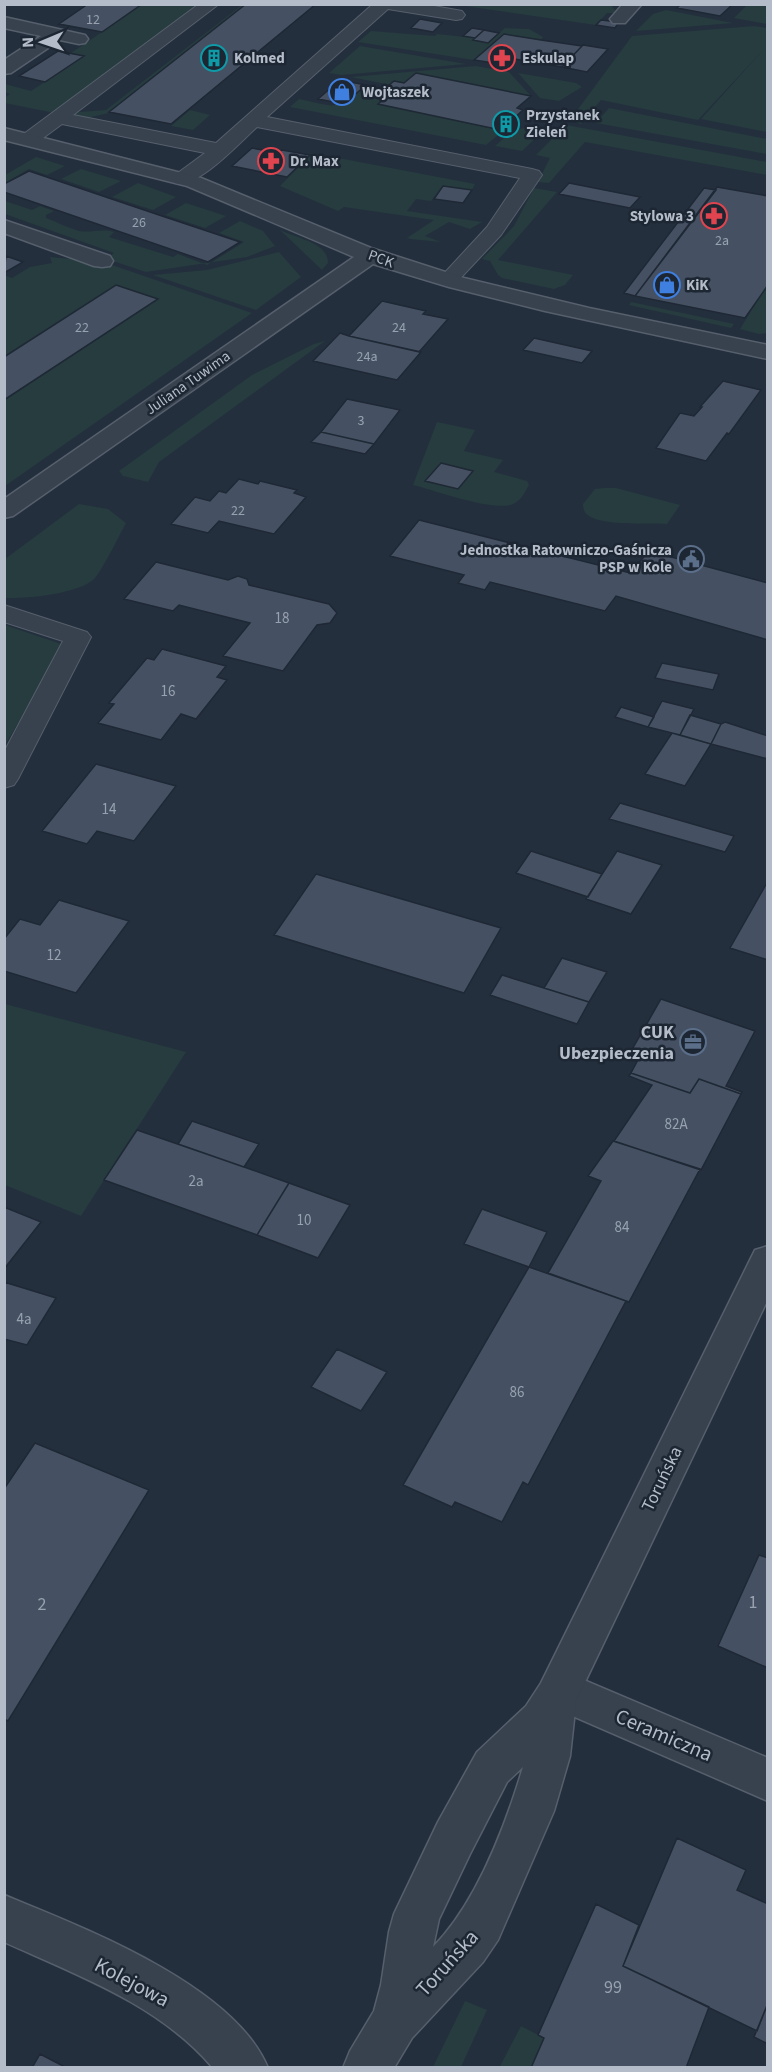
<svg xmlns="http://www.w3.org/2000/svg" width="772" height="2072" viewBox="0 0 772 2072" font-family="'Source Sans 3',sans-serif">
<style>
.green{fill:#263c3f}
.building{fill:#455162;stroke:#1f2835;stroke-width:1.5}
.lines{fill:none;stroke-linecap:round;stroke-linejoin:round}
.service-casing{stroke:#565f6c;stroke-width:2}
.minor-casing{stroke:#565f6c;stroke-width:3}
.tertiary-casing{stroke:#565f6c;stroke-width:3}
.service{fill:#38414e;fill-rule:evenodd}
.minor{fill:#38414e;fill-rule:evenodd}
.tertiary{fill:#38414e;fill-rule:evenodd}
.labels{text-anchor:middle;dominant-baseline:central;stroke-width:5;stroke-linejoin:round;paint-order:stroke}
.far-number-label{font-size:14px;fill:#98a1af}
.far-poi-label{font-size:15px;font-weight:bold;fill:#b4bcc9;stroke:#1d2633;text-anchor:start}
.far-street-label{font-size:15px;fill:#b4bcc9;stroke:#1d2633}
.number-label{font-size:15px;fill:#98a1af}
.poi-label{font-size:18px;font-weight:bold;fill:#b4bcc9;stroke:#1d2633;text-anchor:end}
.street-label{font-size:18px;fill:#b4bcc9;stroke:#1d2633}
.near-number-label{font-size:18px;fill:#98a1af}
.near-street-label{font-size:21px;fill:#b4bcc9;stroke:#1d2633}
</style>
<rect width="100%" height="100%" fill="#242f3e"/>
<path class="green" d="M748,4L767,5V24L734,18Z
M142,5H200L55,113L5,103L4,98L10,94L5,92V84L31,91L83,57L71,53Z
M242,5H247L109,113L82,119L76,117V113L80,112L106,110Z
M458,5H611L617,13H607L596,25Z
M666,10L733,23L636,31L653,14Z
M754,26L767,28V132L701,119L764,49L698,120L601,100L581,124L570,120L632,36Z
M505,28L529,29L543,37L541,40L504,34L474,60L358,42L371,31L435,36L437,34L475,38L474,40L488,43Z
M360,46L466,64L341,75L329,73Z
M476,66L509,72L531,96L416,73L404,83L395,81L390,85L351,77Z
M518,73L576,83L582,87L559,101L540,98Z
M366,85L386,88L391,93L379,104L503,131L486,145L290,107L299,99C338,107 335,112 366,85Z
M609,108L767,139V154L596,123Z
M190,110L210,115L193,130L171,126Z
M566,125L767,162V175L585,142L549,183L538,182L550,158L536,155Z
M539,126L543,131L522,151L495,146L513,130Z
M312,153L475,184L472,190L443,186L431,201L416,199L407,211L482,222L470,229L449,222L425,236L441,242L411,239L407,238L434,220L344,207L338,211L280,186Z
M36,157L65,166L47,175L29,169L5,183V175Z
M81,169L121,181L99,192L61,179Z
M138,183L176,197L153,210L112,197Z
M534,188L557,192L498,260L573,275L565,285L554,289L502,278L498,275L490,261L482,259L514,226Z
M5,201L32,210L40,206L54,211L46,215V218C57,222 68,228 79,231C92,233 102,228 114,232L109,237L173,257L178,254L207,265L244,242L219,233L240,221L263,231L275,246L247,257L146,272L107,259L114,253L5,214Z
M186,203L226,216L205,228L165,215Z
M280,230C295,238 328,242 328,263L322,270Z
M279,252L301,277L256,310L153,275L207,270Z
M50,257L72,259L92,266L112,265L252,313L5,486L4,275L12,278L30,267L52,263Z
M767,285V333L759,334L740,329Z
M631,302L734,324L731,328L629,305Z
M325,341L159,462L148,482L123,476L119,471L252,375L314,344Z
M437,422L475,430L464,451L503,460L494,472L527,481L529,485C525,492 522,499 515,503C497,514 435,490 413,485Z
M605,488H616L680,505L667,524C648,523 604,526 589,516C584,513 583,509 583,504L595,489Z
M79,504L108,509L126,523C120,534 101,573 94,579C78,594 26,599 5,598V559Z
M5,625L64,645L5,745Z
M5,1004L186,1052L81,1216L5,1185Z
M465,2001L487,2010L461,2067H433Z
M521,2026L544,2038L531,2067L499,2068Z"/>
<path class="building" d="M88,4H142L102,32L59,24Z
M246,4H316L171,124L109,112Z
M681,4H733L720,16L677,8Z
M420,19L442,23L433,32L411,28Z
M601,20L619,22L615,28L596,25Z
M472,28L484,30L475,38L463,36Z
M484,30L499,33L488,43L473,40Z
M504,34L541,40L582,46L562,67L509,58L507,60L512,61L507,65L474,60Z
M583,45L608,49L587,72L562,67Z
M58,51L84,56L45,82L19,76Z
M416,73L531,96L517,108L523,110L512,120L507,119L496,129L378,104L391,93L382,91L394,81L404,83Z
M340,80L366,85L344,104L318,99Z
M507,119L515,121L505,131L496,129Z
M252,148L278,153L282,150L310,155L287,177L232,166Z
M29,171L156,214L240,242L208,262L4,192V184Z
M569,183L640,197L630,208L559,194Z
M443,186L472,190L463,203L434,199Z
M717,187L768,196V285L745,318L635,296Z
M704,188L716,190L635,296L624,293Z
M6,256L23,262L4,273Z
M116,285L158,299L4,400V357Z
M382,301L426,311L423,314L448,319L419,352L349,336Z
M340,333L349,336L421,352L397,380L313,361Z
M534,338L592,351L582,363L523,350Z
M723,381L761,390L729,434L727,433L706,461L656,448L680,413L694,416L702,407H700Z
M347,399L400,410L374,444L321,432Z
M321,432L374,444L365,454L311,442Z
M441,463L473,471L458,489L425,481Z
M239,479L258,484L260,481L297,490L294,493L306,497L274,534L219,521L208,533L171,524L195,497L210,501L219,491L226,493Z
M419,520L630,573L649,551L768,583V640L616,596L605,611L490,582L485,590L458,583L464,575L390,556Z
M156,562L228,580L238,576L247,579L249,585L329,604L337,613L330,623L317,625L283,671L223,656L250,623L179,605L173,611L124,599Z
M162,649L226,666L217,677L227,680L196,719L181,714L161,740L98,723L114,704L109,703L147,658L154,660Z
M662,663L719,674L713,690L655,678Z
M662,701L694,709L680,735L648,727Z
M621,707L654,717L648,727L615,717Z
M690,715L721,724L711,744L680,735Z
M725,722L768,736V759L711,744L721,724Z
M672,733L711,744L685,786L645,774Z
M96,764L176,786L134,841L97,831L87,844L42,831Z
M620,803L734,836L725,852L609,819Z
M531,851L602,874L588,897L516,873Z
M617,851L662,865L631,914L586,899Z
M316,874L501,928L464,993L274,935Z
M768,881V960L730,948Z
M59,900L129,921L76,993L4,971V939L20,919L40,925Z
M562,958L607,972L589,1002L544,988Z
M502,975L544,988L589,1002L577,1024L490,995Z
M661,999L755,1031L726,1086L742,1092L741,1094L699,1079L690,1093L631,1073L640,1056L630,1053Z
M631,1073L690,1093L699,1079L741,1094L701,1170L614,1141L652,1085L629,1076Z
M192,1121L259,1144L244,1167L178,1144Z
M137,1130L244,1167L289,1183L257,1235L104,1180Z
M613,1141L700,1169L629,1302L548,1273L601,1181L588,1176Z
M289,1183L350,1205L318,1258L257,1235Z
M4,1207L41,1222L4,1269Z
M482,1209L547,1232L529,1267L464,1244Z
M529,1267L626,1301L528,1485L523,1482L502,1522L455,1502L452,1507L403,1485Z
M4,1282L56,1298L27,1345L4,1339Z
M337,1349L387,1372L361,1411L311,1387Z
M35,1443L149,1490L8,1721L4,1719V1489Z
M759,1555L768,1558V1668L718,1646Z
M677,1838L746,1870L737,1890L768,1904V2003L757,2031L623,1966Z
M596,1904L639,1925L623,1966L709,2007L686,2068H531L544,2038L538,2035Z
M768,2003V2044L754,2037Z
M40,2054L67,2068H32Z"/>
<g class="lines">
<defs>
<path id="service" d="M199,4H219L73,115L216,143L373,4H423L462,11L465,15L462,19L456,20L388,9L267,117L532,169L539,171L542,175L501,235L455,284L448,286L441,284L438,280L487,227L520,178L257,127C240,142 198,189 175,183L172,179L175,175L205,153L62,124L35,144H21L19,140L21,136Z
M4,605L87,632L91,637L18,779L14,785L4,788V752L63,641L4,622Z"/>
<path id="minor" d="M623,4H642L625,23H613L610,19Z
M4,17L85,35L88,39L85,43L79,44L60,40L11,73L4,74V60L41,36L4,28Z
M4,128L201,178L371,248L464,278L589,308L768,345V359L545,311L449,287L373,264L13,516L4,518V499L354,257L187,186L4,140Z
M4,220L110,256L113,261L110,266L102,267L94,266L4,233Z
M560,1670L768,1758V1801L545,1704L539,1690L545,1676Z
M4,1895C84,1928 234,1985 268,2068H213C160,2005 77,1975 4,1942Z"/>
<path id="tertiary" d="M768,1246V1299L576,1701L570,1756L554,1811L498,1940L483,1962L412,2038L394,2068H343L350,2051L374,2011L381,1985L389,1932L394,1914L438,1822L477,1752L526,1706L541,1683L750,1260L755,1250ZM523,1767C505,1827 477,1902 433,1947L439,1919L470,1854L507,1782Z"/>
</defs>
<use href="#service" class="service-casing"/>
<use href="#minor" class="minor-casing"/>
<use href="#tertiary" class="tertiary-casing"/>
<use href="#service" class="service"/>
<use href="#minor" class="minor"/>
<use href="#tertiary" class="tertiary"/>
</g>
<defs>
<symbol id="building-ring" viewBox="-11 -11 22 22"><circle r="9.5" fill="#1d2633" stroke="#0f9aa8" stroke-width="1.5"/><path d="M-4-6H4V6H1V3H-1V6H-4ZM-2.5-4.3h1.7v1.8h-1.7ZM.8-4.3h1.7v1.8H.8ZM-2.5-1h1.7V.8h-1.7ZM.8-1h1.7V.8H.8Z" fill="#0f9aa8"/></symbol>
<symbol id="pharmacy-ring" viewBox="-11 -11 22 22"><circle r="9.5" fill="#1d2633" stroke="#e0444e" stroke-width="1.5"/><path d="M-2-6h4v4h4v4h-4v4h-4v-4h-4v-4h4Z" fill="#e0444e"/></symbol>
<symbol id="shop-ring" viewBox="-11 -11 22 22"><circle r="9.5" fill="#1d2633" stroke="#3f7fe0" stroke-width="1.5"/><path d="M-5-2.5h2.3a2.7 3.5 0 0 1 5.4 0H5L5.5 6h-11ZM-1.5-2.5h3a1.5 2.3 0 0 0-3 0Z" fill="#3f7fe0"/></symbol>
<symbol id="civic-ring" viewBox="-11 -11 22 22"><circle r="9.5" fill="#1d2633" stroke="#5c6f8a" stroke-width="1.5"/><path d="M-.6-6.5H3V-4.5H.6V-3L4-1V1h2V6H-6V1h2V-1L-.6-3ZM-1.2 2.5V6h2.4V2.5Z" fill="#5c6f8a"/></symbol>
<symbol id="office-ring" viewBox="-11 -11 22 22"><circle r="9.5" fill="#1d2633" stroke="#5c6f8a" stroke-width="1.5"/><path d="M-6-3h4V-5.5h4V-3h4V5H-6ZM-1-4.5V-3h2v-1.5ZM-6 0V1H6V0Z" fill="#5c6f8a"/></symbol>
</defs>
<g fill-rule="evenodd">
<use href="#building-ring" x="199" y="43" width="30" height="30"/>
<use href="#pharmacy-ring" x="487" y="43" width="30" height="30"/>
<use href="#shop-ring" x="327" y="77" width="30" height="30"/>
<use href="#building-ring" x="491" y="109" width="30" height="30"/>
<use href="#pharmacy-ring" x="256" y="146" width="30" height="30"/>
<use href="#pharmacy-ring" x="699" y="201" width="30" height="30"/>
<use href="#shop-ring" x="652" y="270" width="30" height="30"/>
<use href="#civic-ring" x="676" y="544" width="30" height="30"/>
<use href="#office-ring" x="678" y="1027" width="30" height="30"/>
</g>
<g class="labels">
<g class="far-number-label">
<text x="93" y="20">12</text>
<text x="139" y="223">26</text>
<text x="722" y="241">2a</text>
<text x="82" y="328">22</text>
<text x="399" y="328">24</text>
<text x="367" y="357">24a</text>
<text x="361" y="421">3</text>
<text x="238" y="511">22</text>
</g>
<g class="far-poi-label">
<text x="234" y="58">Kolmed</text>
<text x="522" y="58">Eskulap</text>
<text x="362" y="92">Wojtaszek</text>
<text x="526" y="115">Przystanek<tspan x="526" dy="17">Zieleń</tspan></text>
<text x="290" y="161">Dr. Max</text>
<text x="694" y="216" text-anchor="end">Stylowa 3</text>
<text x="686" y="285">KiK</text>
<text x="672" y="550" text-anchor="end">Jednostka Ratowniczo-Gaśnicza<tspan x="672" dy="17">PSP w Kole</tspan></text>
</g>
<g class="far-street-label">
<text transform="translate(381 259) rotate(20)">PCK</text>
<text transform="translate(188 383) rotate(-35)">Juliana Tuwima</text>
</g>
<g class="number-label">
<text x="282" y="618">18</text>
<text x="168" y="691">16</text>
<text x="109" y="809">14</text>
<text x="54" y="955">12</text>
<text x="676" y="1124">82A</text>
<text x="196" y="1181">2a</text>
<text x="304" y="1220">10</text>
<text x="622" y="1227">84</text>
<text x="24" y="1319">4a</text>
<text x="517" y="1392">86</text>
</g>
<g class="poi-label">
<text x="674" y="1032">CUK<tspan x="674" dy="21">Ubezpieczenia</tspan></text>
</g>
<g class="street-label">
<text transform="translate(662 1479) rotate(-64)">Toruńska</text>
</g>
<g class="near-number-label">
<text x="753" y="1602">1</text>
<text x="42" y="1604">2</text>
<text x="613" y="1987">99</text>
</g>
<g class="near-street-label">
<text transform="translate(664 1735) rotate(23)">Ceramiczna</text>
<text transform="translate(447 1963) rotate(-48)">Toruńska</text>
<text transform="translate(132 1982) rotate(28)">Kolejowa</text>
</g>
</g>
<rect width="772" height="2072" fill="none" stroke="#b4bcc9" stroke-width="12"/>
<g transform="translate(42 42) rotate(268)" stroke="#1d2633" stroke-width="4.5" paint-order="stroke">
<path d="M0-4.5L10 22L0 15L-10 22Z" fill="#b4bcc9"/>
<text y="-9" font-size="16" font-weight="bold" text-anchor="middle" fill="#b4bcc9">N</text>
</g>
</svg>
